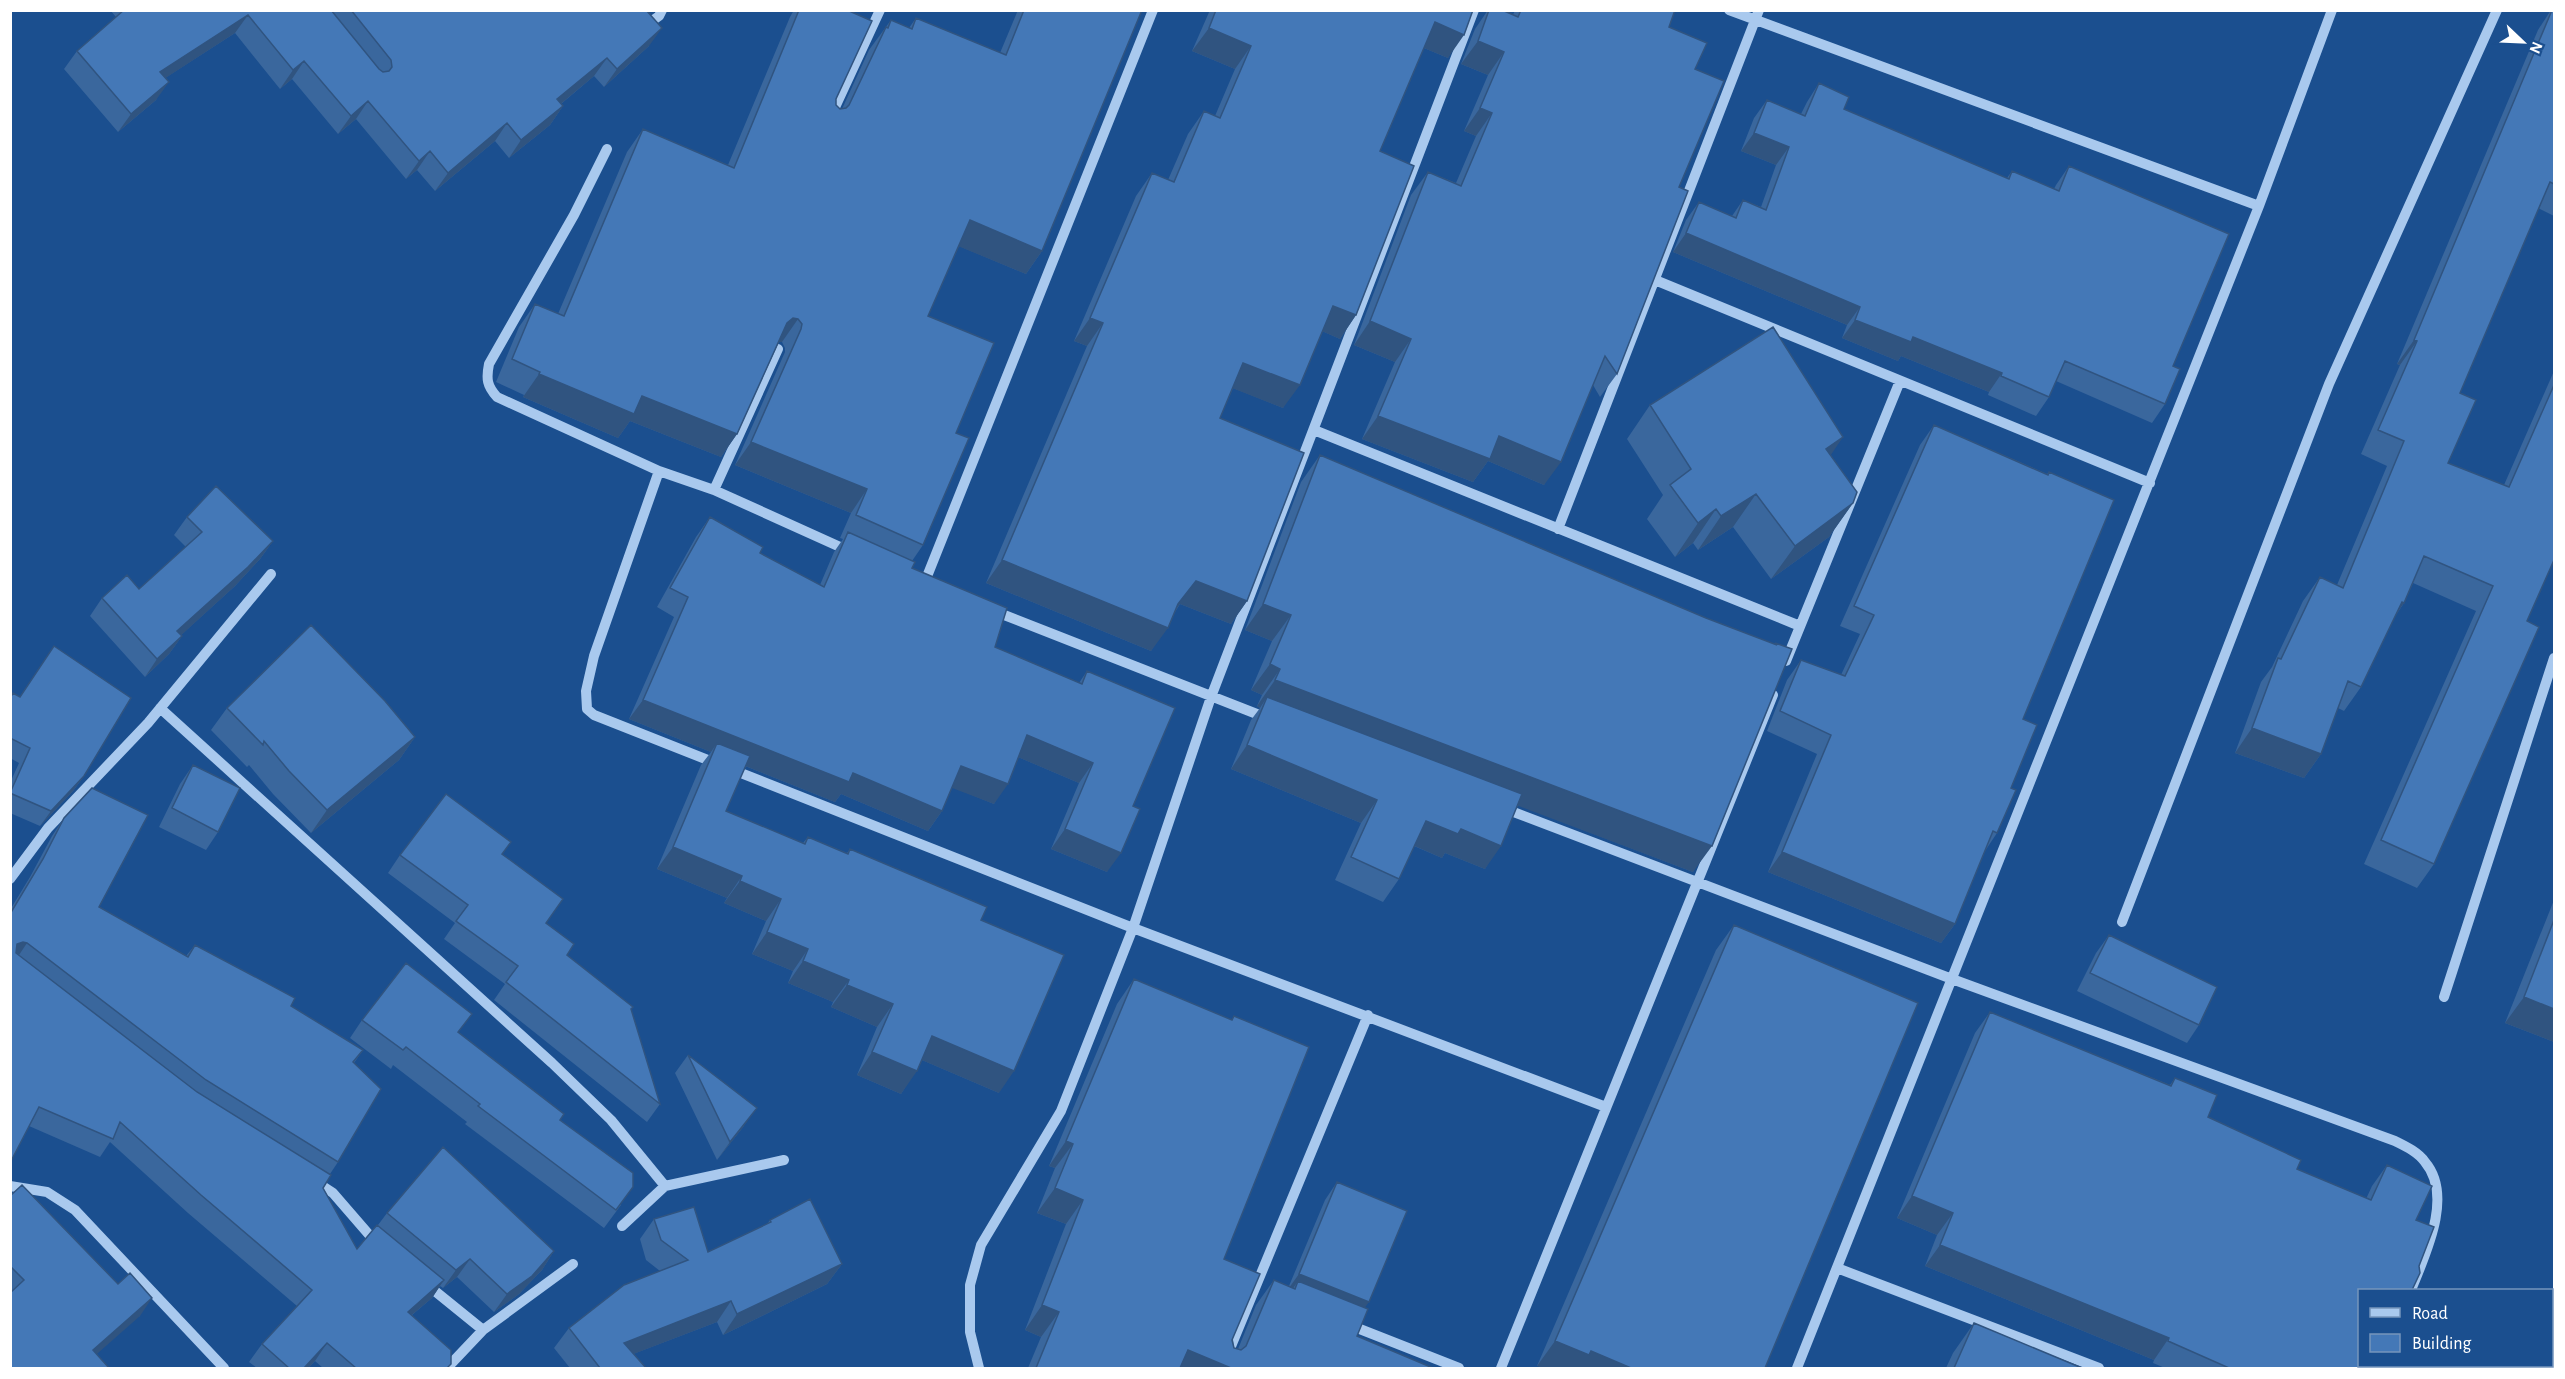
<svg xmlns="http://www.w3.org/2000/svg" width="2565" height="1379" viewBox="0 0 2565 1379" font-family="'Alegreya Sans',sans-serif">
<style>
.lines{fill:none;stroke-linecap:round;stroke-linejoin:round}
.minor{stroke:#a9c9ee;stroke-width:10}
.wall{fill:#3a679d}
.shaded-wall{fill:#305480}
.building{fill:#4478b7;stroke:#305480;stroke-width:1.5}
</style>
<rect width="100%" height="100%" fill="#1b4f8f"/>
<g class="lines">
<path class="minor" d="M633,10L642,28L659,16L662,10
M1729,10L2259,206
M831,116L880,10
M607,149L574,215L489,364C486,379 487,386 497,397L659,471L714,490L849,551
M1655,280L2150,483
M1314,430L1800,626
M659,471L594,656L586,691L587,709L594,715L1133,928L1606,1107
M714,490L778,349
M1558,529L1759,10
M924,584L1153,10
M994,611L1267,718
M1786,661L1900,381
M160,708L552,1063L611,1120L665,1186
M1503,808L1952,979L2395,1141C2405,1146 2418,1152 2425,1162C2454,1196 2425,1255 2411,1290
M10,879L48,828L148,723L271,574
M2122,922L2329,384L2497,10
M2444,997L2554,658
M313,1180L333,1193L378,1245
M10,1186L47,1192L75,1210L224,1368
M622,1226L665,1186L784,1160
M1837,1268L2099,1368
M425,1283L483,1330
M1347,1324L1459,1368
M447,1368L483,1330L573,1264
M979,1368L970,1332V1285L981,1245L1061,1111L1133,928L1211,697L1474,10
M1222,1368L1368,1015
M1501,1368L1773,695
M1797,1368L2259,206L2332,10
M2381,1368L2382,1366"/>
</g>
<path class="wall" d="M110,10H646L649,46L604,87L594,76L561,104L563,106L550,125L509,158L495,141L435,191L417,170L406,179L356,119L338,134L292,79L280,89L235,33L165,78L156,100L118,132L64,69L77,51L116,17Z
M794,10H847L836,99V105L840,109H842L869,50L891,20L909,28L916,18L1000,53L1018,10H1142L1042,251L1026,274L959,246L928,316L956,433L923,545L912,561V568L995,647L1079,683L1087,671L1133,806L1107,872L1051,849L1079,783L1018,757L994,804L952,787L942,811L928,831L841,794L835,802L745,766L726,811L803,843L808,837L847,853L850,849L981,920L999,1093L922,1060L901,1094L857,1075L877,1027L831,1007L833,1002L788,983L793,971L752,954L766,921L724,903L727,898L657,869L701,765L711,752L629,719L674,617L657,607L696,537L710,517L760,553L820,585L834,552L843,539L840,538L851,513L735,465L785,352V348L782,342H779L737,434L721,457L630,421L618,438L523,397L524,395L496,382L519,327L535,304L558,314L627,152L643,129L728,165L790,17Z
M1210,10H1473L1448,58L1424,48L1380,151L1356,315L1340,339L1322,331L1283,408L1233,388L1220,418L1247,601L1231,624L1180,604L1151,651L986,583L1087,346L1074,341L1136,196L1152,173L1168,180L1188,134L1204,111L1215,116L1235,69L1192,51Z
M1488,10H1502L1513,15L1515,10H1675L1669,27L1695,69L1679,187L1617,374L1600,397L1593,385L1544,485L1488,461L1473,482L1362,439L1395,362L1354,345L1411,195L1428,172L1456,183L1476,136L1464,131L1488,75L1461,64L1475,29Z
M2551,10H2554V216L2538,208L2460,393L2448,463L2504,485L2554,371V560L2527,621L2434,864L2417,888L2364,864L2476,611L2413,583L2404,603L2394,618L2361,687L2344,711L2338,708L2321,754L2304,778L2235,753L2261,682L2272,667L2303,601L2320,577L2337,585L2387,466L2361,454L2400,365L2397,364L2538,30Z
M1819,83L1844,109L2007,178L2012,171L2054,189L2056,185L2069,166L2173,366L2165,404L2152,423L2056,381L2049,397L2036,416L1988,395L1989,392L1901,356L1898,361L1842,338L1847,325L1673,252L1686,220L1699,202L1732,216L1743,200L1761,207L1776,165L1741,151L1754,118L1767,100L1801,114L1807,102Z
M1650,405L1830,456L1853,503L1829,537L1771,579L1733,527L1698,550L1693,543L1675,557L1647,519L1663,495L1627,439Z
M1934,425L2047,474L2049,472L2023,719L2011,788L1997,833L1985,851L1955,924L1941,943L1768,872L1817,754L1767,731L1787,680L1801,660L1841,675L1860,634L1840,626L1920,445Z
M1320,455L1706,618L1774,644L1775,643L1792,649L1693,872L1518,805L1485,869L1445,853L1442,858L1414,846L1399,879L1383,902L1335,880L1361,823L1231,769L1251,720L1260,708L1257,706L1262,695L1251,690L1272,641L1245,630L1301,482Z
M187,517L273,541L260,559L235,586L181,635L182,636L169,654L145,677L90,616L102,598L139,589L186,547L174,535Z
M13,693L84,776L73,791L40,826L10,813V783L19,763L10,758V697Z
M227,708L415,737L399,760L311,833L273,794L249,765L247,767L211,730Z
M193,765L218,832L206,850L159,827L180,784Z
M64,818L99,907L186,956L195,945L291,1006L363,1050L354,1063L338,1162L330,1174L323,1188L357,1249L378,1225L387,1213L554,1251L542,1270L519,1294L494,1312L457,1277L443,1288L440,1286L432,1298L412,1315L448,1368H323L315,1361L308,1368H257L249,1362L262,1344L297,1306L188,1213L110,1142L100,1157L29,1126L10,1163V910L30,877L52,836Z
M502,854L567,955L631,1010L660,1104L647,1122L494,1000L505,984L444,939L455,923L388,873L400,855Z
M2554,900V1042L2505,1023Z
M1734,925L1765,1368L1537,1366L1716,950Z
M2109,935L2199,1025L2187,1043L2077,991L2096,953Z
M1134,979L1232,1020L1234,1016L1224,1259L1234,1348L1238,1349L1256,1305L1274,1280L1289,1286L1325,1200L1337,1182L1365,1308L1357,1336L1433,1368H1028L1041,1337L1025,1330L1066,1224L1037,1213L1055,1168L1049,1166L1117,1004Z
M1990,1012L2170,1085L2175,1078L2208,1117L2297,1169L2366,1199L2372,1186L2387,1165L2360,1290L2369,1368H2165L2153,1363L2154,1360L1925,1266L1937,1235L1897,1218L1975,1033Z
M362,1020L459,1033L560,1120L621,1205L604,1228L465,1124L467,1122L393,1065L391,1069L350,1038Z
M688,1055L744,1126L717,1160L675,1073Z
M10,1196L140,1316L10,1368Z
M654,1219L708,1252L767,1224L770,1220L842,1264L827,1284L723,1335L717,1322L633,1354L646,1368H570L554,1348L569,1328L660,1271L646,1260L640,1239Z
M1974,1323L2082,1368H1946L1953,1353Z"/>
<path class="shaded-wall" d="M248,15L235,33L147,90L160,72Z
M1435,22L1464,35L1448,58L1419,46Z
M662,28L649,46L604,87L617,69Z
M1209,28L1251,46L1235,69L1192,51Z
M1478,41L1504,52L1488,75L1461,64Z
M607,58L594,76L544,118L557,99Z
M304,61L292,79L280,89L293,70Z
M169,82L156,100L118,132L131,114Z
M368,101L356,119L338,134L351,116Z
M563,106L550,125L509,158L521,140Z
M1480,108L1492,113L1476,136L1464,131Z
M507,123L495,141L435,191L448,173Z
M1754,133L1789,147L1776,165L1741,151Z
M430,151L417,170L406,179L419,161Z
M970,220L1042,251L1026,274L953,244Z
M1686,233L1860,307L1847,325L1673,252Z
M1333,306L1356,315L1340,339L1317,329Z
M793,318L798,319L782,342H777L787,323Z
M1090,318L1103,323L1087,346L1074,341Z
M1855,320L1913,337L2002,373L1989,392L1901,356L1898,361L1842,338Z
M1370,321L1411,339L1395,362L1354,345Z
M2414,340L2417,341L2400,365L2397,364Z
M1243,363L1300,385L1283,408L1227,386Z
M539,374L642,396L737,434L721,457L630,421L618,438L523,397Z
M1378,416L1499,436L1561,462L1544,485L1488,461L1473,482L1362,439Z
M1843,437L1820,471L1826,449Z
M751,442L867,489L851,513L735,465Z
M1756,494L1733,527L1698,550L1721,516Z
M1853,503L1829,537L1771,579L1795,546Z
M1716,509L1693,543L1675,557L1698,523Z
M273,541L260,559L235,586L165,650L177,631Z
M1002,560L1178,604L1196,581L1247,601L1231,624L1180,604L1163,626L1168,628L1151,651L986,583Z
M2402,602L2404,603L2387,627Z
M1263,604L1291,615L1272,641L1245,630Z
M182,636L169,654L145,677L157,659Z
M1270,664L1280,669L1262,695L1251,690Z
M1275,680L1712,846L1693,872L1262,709L1267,697L1260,708L1257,706Z
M643,700L853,773L942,811L928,831L841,794L835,802L713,753L717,743L711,752L629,719Z
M2252,728L2321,754L2304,778L2235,753Z
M1027,735L1093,763L1079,783L1013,755Z
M415,737L399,760L311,833L327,810Z
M1247,745L1377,800L1361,823L1231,769Z
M961,766L1008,784L994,804L947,786Z
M84,776L73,791L40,826L51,811Z
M1426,821L1461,829L1501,846L1485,869L1445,853L1442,858L1410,844Z
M1065,829L1121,853L1107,872L1051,849Z
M673,847L742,876L727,898L657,869Z
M1782,852L1955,924L1941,943L1768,872Z
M740,881L781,899L766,921L724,903Z
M767,932L808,949L793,971L752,954Z
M23,942L27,943L15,961L17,944Z
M803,961L849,980L833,1002L788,983Z
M847,985L893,1004L877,1027L831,1007Z
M2524,997L2554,1009V1042L2505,1023Z
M932,1036L1014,1071L999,1093L917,1058Z
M872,1052L917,1071L901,1094L857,1075Z
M757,1108L744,1126L717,1160L730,1142Z
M1066,1141L1073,1144L1055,1168L1049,1166Z
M1055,1188L1083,1200L1066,1224L1037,1213Z
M1912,1196L1953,1213L1937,1235L1897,1218Z
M1940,1245L2169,1338L2154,1360L1925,1266Z
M554,1251L542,1270L519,1294L494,1312L507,1294Z
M470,1259L457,1277L443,1288L456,1270Z
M842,1264L827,1284L723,1335L737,1314Z
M1299,1274L1369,1302L1356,1320L1295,1289L1298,1281L1290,1293L1286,1292Z
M444,1280L432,1298L395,1329L408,1312Z
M152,1298L140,1316L81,1368L93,1350Z
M731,1301L717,1322L610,1363L624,1343Z
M1042,1305L1059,1312L1041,1337L1025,1330Z
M1555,1341L1591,1351L1631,1368H1542L1537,1366Z
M327,1343L315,1361L308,1368H304Z
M1188,1350L1231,1368H1175Z"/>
<path class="building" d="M124,10H331L379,69L383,72L389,71L392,67L391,60L351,10H646L662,28L617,69L607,58L557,99L563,106L521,140L507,123L448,173L430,151L419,161L368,101L351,116L304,61L293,70L248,15L160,72L169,82L131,114L77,51Z
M799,10H847L872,21L836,99V105L840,109L846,108L849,105L886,27L888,28L891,20L912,29L916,18L1006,55L1024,10H1142L1042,251L970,220L928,316L994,343L956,433L969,438L923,545L856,515L867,489L751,442L801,329L802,324L798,319L793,318L787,323L737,434L642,396L634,414L539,374L540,372L512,359L535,304L564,316L643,129L734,168Z
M1216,10H1473L1464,35L1435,22L1380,151L1414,166L1356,315L1333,306L1300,385L1243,363L1220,418L1304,453L1247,601L1196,581L1178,604L1168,628L1002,560L1103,323L1090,318L1152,173L1174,182L1204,111L1220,118L1251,46L1209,28Z
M1489,10H1502L1518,17L1521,10H1675L1669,27L1707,43L1695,69L1724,81L1679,187L1688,191L1617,374L1605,356L1561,462L1499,436L1490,459L1378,416L1411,339L1370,321L1428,172L1461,186L1492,113L1480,108L1504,52L1478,41Z
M2552,10H2554V184L2550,182L2460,393L2476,400L2448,463L2509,487L2554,385V560L2527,621L2539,627L2434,864L2381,840L2493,586L2424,556L2404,603L2402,602L2361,687L2348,681L2321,754L2252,728L2278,658L2281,659L2320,577L2343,588L2404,441L2378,430L2417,341L2414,340Z
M1819,83L1849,97L1844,109L2009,179L2012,171L2059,191L2069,166L2229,234L2173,366L2180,369L2165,404L2065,361L2049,397L2001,376L2002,373L1913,337L1911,342L1855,320L1860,307L1686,233L1699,202L1736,218L1743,200L1766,210L1789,147L1754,133L1767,100L1805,116Z
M1773,327L1843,437L1826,449L1857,492L1853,503L1795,546L1756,494L1721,516L1716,509L1698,523L1670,485L1691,469L1650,405Z
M1934,425L2048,475L2049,472L2114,500L2023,719L2037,725L2011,788L2016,790L1997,833L1993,831L1955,924L1782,852L1831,735L1780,711L1801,660L1845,676L1874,615L1854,606Z
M1320,455L1706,618L1777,645L1775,643L1792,649L1712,846L1275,680L1280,669L1270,664L1291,615L1263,604Z
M216,486L273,541L248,567L177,631L182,636L157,659L102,598L127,575L139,589L202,532L187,517Z
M710,517L763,547L760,553L824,587L848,532L915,562L912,568L1007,608L995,647L1082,684L1087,671L1175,708L1133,806L1140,809L1121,853L1065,829L1093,763L1027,735L1008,784L961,766L942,811L853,773L849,782L643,700L688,597L670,588Z
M311,625L385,701L415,737L327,810L289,771L264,741L263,745L227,708Z
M54,646L131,698L84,776L51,811L10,793L30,748L10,738V698L13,693L20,697Z
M1267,697L1522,794L1501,846L1461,829L1458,834L1426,821L1399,879L1351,857L1377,800L1247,745Z
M717,743L750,756L726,811L805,844L808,837L848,854L850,849L987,907L981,920L1064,955L1014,1071L932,1036L917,1071L872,1052L893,1004L847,985L849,980L803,961L808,949L767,932L781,899L740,881L742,876L673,847Z
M193,765L240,788L218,832L172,808Z
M92,788L148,815L99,907L188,957L195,945L295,998L291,1006L363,1050L353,1062L381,1089L338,1162L206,1080L27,943L23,942L17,944L16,953L197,1092L331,1175L323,1188L357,1249L377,1225L444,1280L408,1312L451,1350V1364L447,1368H356L327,1343L304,1368H289L262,1344L312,1290L201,1195L120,1122L113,1139L39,1107L10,1163V914L43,859L64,818Z
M446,794L511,842L502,854L563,899L546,923L574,944L567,955L633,1007L631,1009L660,1104L506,982L518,966L456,921L468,905L400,855Z
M2554,920V1009L2524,997Z
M1734,925L1918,1003L1765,1368H1631L1591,1351L1589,1355L1555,1341Z
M2109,935L2217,987L2199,1025L2090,973Z
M406,963L472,1014L458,1032L564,1114L560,1120L633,1173V1187L616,1210L478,1106L480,1104L406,1047L403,1050L362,1020Z
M1134,979L1232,1020L1234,1016L1309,1047L1224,1259L1260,1274L1232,1340L1234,1348L1241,1350L1246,1346L1274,1280L1295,1289L1298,1281L1368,1309L1357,1336L1433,1368H1231L1188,1350L1180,1368H1036L1059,1312L1042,1305L1083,1200L1055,1188L1073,1144L1066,1141Z
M1990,1012L2171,1086L2175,1078L2217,1095L2208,1117L2301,1160L2297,1169L2371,1200L2387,1165L2432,1186L2416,1220L2434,1227L2419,1266L2420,1273L2412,1290H2360V1365H2370L2369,1368H2229L2168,1341L2169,1338L1940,1245L1953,1213L1912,1196Z
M688,1055L757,1108L730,1142Z
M443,1147L554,1251L532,1276L507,1294L470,1259L456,1270L387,1213Z
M1337,1182L1407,1211L1369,1302L1299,1274Z
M22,1185L118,1284L130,1273L152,1298L93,1350L109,1368H10V1293L24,1280L10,1266V1196Z
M810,1199L842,1264L737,1314L731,1301L624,1343L646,1368H600L569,1328L624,1285L688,1260L661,1240L654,1219L694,1207L708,1252L771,1222L770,1220Z
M1974,1323L2082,1368H1954Z"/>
<rect width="2565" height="1379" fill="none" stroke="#ffffff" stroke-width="24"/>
<rect x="2358" y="1289" width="195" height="78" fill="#1b4f8f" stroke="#7695bc" stroke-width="1.5"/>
<rect x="2370" y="1308" width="30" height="9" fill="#a9c9ee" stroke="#7695bc" stroke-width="1.5"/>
<text x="2412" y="1319" font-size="18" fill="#ffffff">Road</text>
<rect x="2370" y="1334" width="30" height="18" fill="#4478b7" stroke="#7695bc" stroke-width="1.5"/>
<text x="2412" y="1349" font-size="18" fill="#ffffff">Building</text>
<g transform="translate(2523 42) rotate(113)" stroke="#1b4f8f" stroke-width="4.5" paint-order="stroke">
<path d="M0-4.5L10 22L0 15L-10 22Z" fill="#ffffff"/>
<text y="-9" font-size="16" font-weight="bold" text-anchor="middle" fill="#ffffff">N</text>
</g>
</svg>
